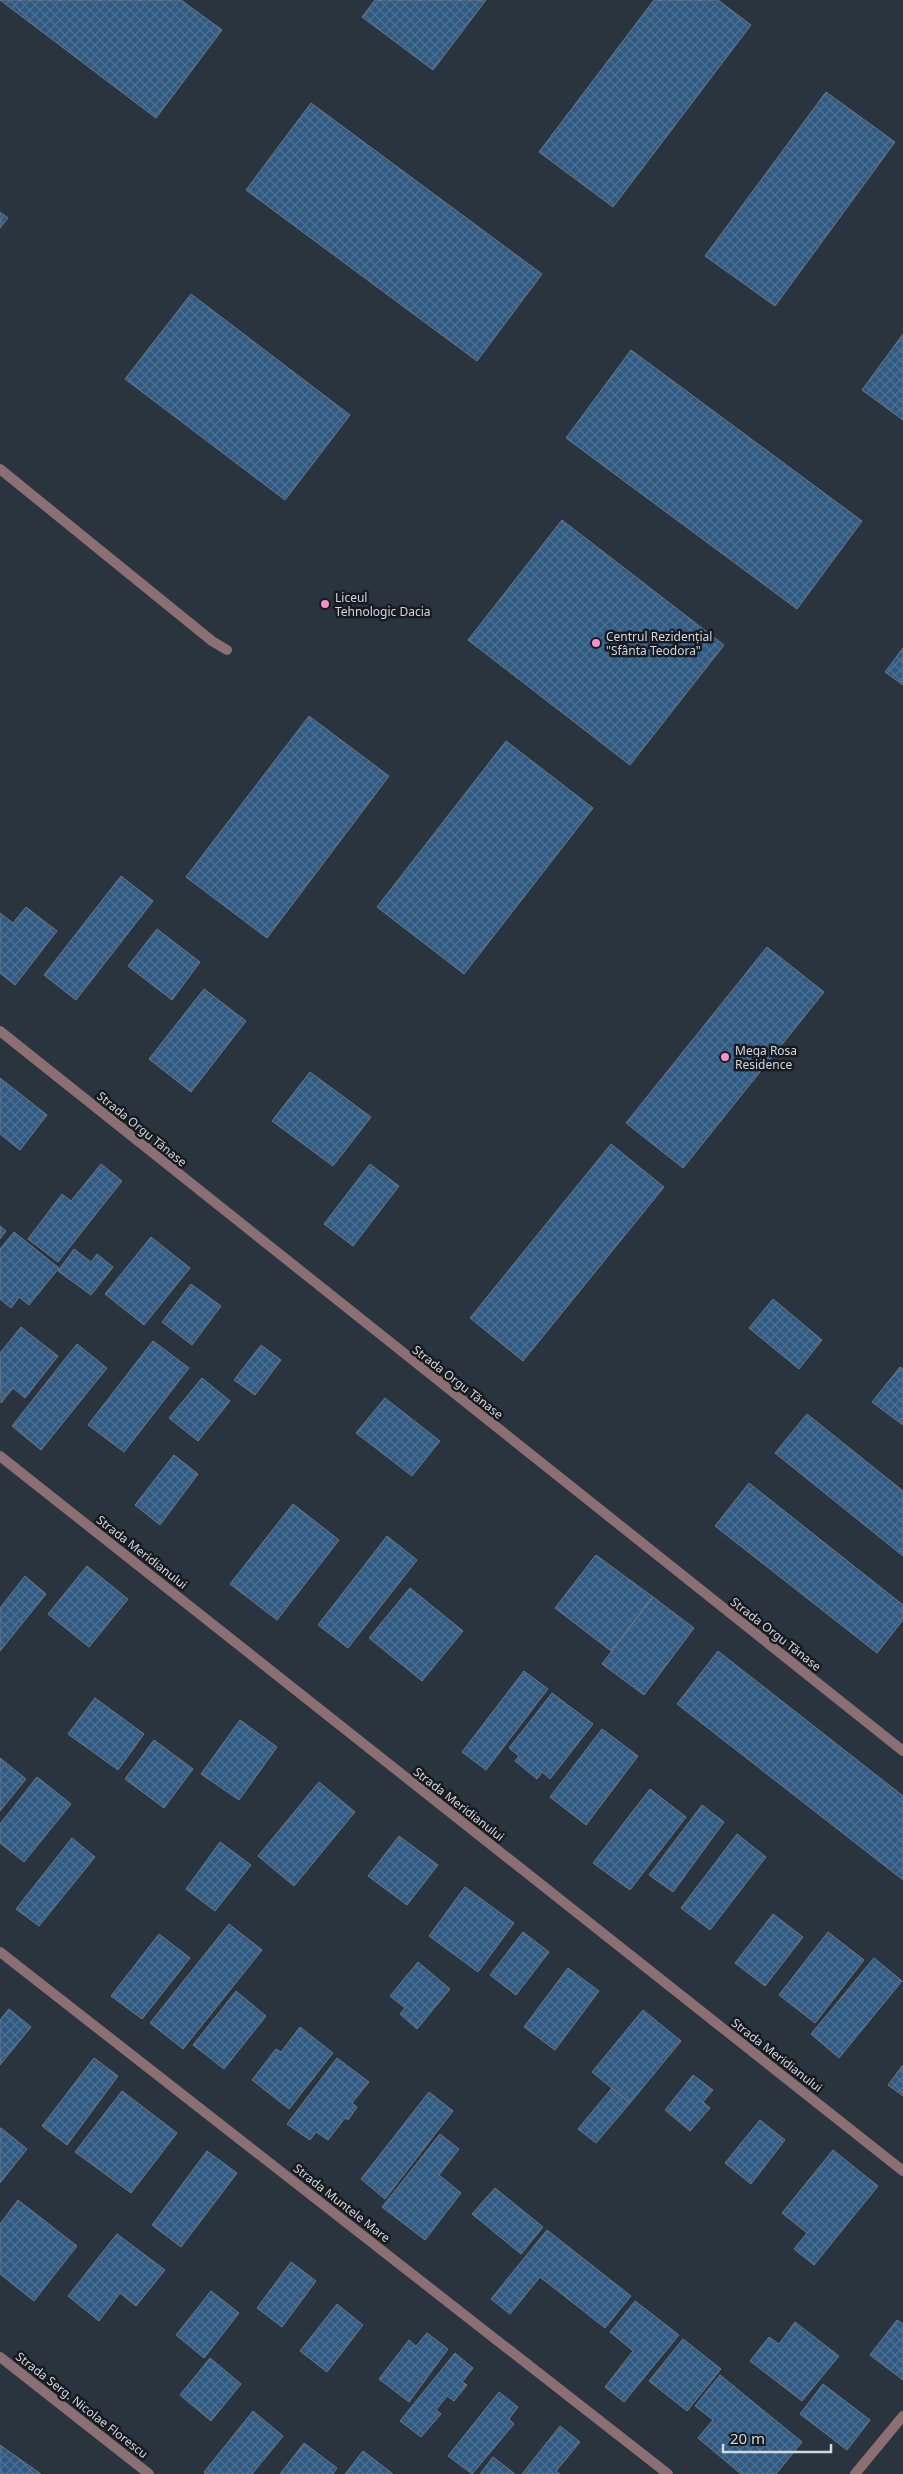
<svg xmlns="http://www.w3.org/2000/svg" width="903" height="2474" viewBox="0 0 903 2474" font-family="'Noto Sans',sans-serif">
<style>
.building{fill:url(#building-cross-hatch);stroke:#6c7782}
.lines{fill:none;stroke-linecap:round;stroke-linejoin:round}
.service{stroke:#8b6f72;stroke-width:10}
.minor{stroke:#8b6f72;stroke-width:10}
.tertiary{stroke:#8b6f72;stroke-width:10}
.poi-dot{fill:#f98fc9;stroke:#171b20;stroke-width:2}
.labels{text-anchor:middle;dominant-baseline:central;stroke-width:5;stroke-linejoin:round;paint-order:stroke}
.poi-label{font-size:12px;fill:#d0d7dd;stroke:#171b20;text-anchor:start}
.street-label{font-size:12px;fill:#d0d7dd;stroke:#171b20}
</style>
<defs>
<pattern id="building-cross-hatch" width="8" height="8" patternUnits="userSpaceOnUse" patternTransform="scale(1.25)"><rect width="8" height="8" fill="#305a82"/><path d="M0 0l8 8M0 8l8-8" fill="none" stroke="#4d7193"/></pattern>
</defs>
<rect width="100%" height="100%" fill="#2a343e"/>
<path class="building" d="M0,0H181L222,30L156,118Z
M375,0H486L433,70L362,17Z
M654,0H718L751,25L613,207L539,152Z
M826,92L895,142L775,306L705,256Z
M311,103L542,274L477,361L246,190Z
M0,212L8,218L0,228Z
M191,294L350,415L285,500L125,379Z
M903,334V420L862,390Z
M631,350L862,521L797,609L566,438Z
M562,520L724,645L630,765L468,640Z
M903,648V685L885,672Z
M309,716L389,776L267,938L186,877Z
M506,741L593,808L464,974L377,907Z
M121,876L153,901L76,1000L44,975Z
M26,907L57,931L15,985L0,973V913L13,923Z
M157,929L200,962L172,1000L128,966Z
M767,947L824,992L683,1168L626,1123Z
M204,989L246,1021L191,1092L149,1059Z
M310,1072L371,1117L333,1166L272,1121Z
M0,1078L47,1115L20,1150L0,1134Z
M611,1144L664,1187L523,1361L470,1318Z
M101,1164L122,1181L58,1262L28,1239L62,1194L71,1201Z
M370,1164L399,1186L353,1246L324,1224Z
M0,1226L6,1231L0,1239Z
M14,1232L59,1268L29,1305L19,1297L11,1308L0,1299V1249Z
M151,1237L190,1268L144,1325L105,1294Z
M74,1249L91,1262L97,1254L113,1267L91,1295L58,1271Z
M191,1284L221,1306L192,1345L162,1322Z
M773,1299L822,1340L799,1369L749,1328Z
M21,1327L58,1356L25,1398L13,1388L1,1403L0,1353Z
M153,1341L189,1368L124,1452L88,1425Z
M77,1344L107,1368L41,1450L12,1426Z
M261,1345L281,1360L255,1395L234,1380Z
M900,1367L903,1369V1425L872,1402Z
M202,1378L230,1401L198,1441L169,1418Z
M385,1398L440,1441L412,1476L356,1433Z
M807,1414L903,1491V1556L775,1453Z
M174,1455L198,1474L160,1525L135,1505Z
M749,1483L903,1605V1620L877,1653L715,1526Z
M293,1504L339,1540L277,1620L230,1584Z
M387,1536L417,1560L348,1648L318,1625Z
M596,1555L653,1597L611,1651L555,1608Z
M87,1566L128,1599L89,1647L48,1614Z
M25,1576L46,1594L0,1651V1608Z
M410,1588L463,1631L422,1681L369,1638Z
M653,1597L694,1628L644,1695L602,1664Z
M718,1651L903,1796V1880L677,1704Z
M524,1671L548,1689L486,1770L462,1752Z
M552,1693L593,1724L550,1779L542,1772L537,1779L515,1761L519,1756L509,1748Z
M95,1698L144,1734L118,1770L68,1734Z
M240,1720L277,1747L239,1800L201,1774Z
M602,1729L638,1756L586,1825L550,1797Z
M154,1740L193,1769L164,1808L125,1779Z
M0,1758L26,1779L0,1811Z
M37,1777L71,1804L24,1862L0,1843V1824Z
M319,1782L355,1812L294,1886L258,1856Z
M650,1789L686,1817L630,1890L593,1863Z
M702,1805L724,1822L673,1892L649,1875Z
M737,1834L766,1857L710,1930L681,1908Z
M399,1836L438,1865L407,1905L368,1876Z
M72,1838L95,1857L39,1926L16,1909Z
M220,1842L251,1865L215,1911L186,1889Z
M465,1887L514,1923L478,1972L429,1936Z
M773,1914L803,1937L765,1986L735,1963Z
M229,1924L262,1950L183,2049L150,2023Z
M523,1932L549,1952L516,1995L490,1975Z
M828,1932L864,1960L815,2023L779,1995Z
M159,1934L190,1958L142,2019L111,1996Z
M874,1958L902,1981L839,2058L811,2034Z
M418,1962L450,1989L417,2029L400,2014L405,2008L390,1996Z
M568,1968L599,1991L555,2050L524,2027Z
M236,1991L266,2016L224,2069L193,2045Z
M9,2009L31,2027L0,2065V2020Z
M643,2010L681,2041L630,2103L592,2072Z
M300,2027L333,2053L289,2109L252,2080L276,2049L281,2052Z
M94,2058L118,2076L67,2145L42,2126Z
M337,2058L369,2082L352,2103L357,2107L348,2120L345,2118L328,2140L316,2132L310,2140L287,2124Z
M903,2065V2096L888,2085Z
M693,2075L713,2090L703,2102L710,2108L690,2131L665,2110Z
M612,2088L630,2103L596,2143L578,2129Z
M122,2091L177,2133L131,2193L75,2152Z
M429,2092L453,2111L385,2199L361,2179Z
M760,2120L785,2140L751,2184L725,2163Z
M1,2128L27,2149L0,2183V2128Z
M440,2134L459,2149L439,2175L461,2193L425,2240L382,2207Z
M833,2150L878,2186L814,2265L794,2249L807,2233L782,2213Z
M207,2151L237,2173L181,2247L152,2225Z
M495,2188L543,2227L521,2254L472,2214Z
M18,2200L77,2246L34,2301L0,2274V2224Z
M547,2230L631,2296L605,2328L540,2277L510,2314L491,2299Z
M117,2234L165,2270L136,2306L120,2293L99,2321L68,2296Z
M291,2262L316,2281L282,2327L257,2308Z
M211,2291L239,2313L204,2358L176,2335Z
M635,2301L679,2335L624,2402L605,2387L633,2351L610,2332Z
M337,2304L363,2325L327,2372L300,2351Z
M897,2320L903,2324V2380L870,2355Z
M795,2322L839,2356L802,2401L750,2361L769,2337L779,2344Z
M427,2333L448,2349L409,2402L379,2379L409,2340L416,2346Z
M683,2339L721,2369L687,2411L649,2381Z
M455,2353L473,2368L462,2382L467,2385L454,2401L447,2396L436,2410L441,2414L421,2437L400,2421Z
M210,2358L241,2384L211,2421L180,2395Z
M720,2375L802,2442L776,2474H741L698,2438L713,2420L695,2406Z
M823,2384L870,2420L847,2450L800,2414Z
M499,2392L518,2407L509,2419L514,2424L472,2474L448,2456Z
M253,2411L283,2436L252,2474H206L204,2472Z
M560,2426L580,2442L556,2471L560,2474H522Z
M304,2443L337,2468L333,2474H280Z
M0,2445L41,2474H0Z
M363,2451L393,2474H345Z
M493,2457L515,2474H480Z"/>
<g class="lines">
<path class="service" d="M0,469L212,641L227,650"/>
<path class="minor" d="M0,1031L903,1751
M0,1456L903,2171
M0,1952L668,2474
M0,2357L149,2474"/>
<path class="tertiary" d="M855,2474L903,2416"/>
</g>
<g class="poi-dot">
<circle cx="325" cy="604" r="5"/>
<circle cx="596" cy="643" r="5"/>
<circle cx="725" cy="1057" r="5"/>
</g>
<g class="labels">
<g class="poi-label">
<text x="335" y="597">Liceul<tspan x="335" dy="14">Tehnologic Dacia</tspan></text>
<text x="606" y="636">Centrul Rezidențial<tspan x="606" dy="14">"Sfânta Teodora"</tspan></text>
<text x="735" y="1050">Mega Rosa<tspan x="735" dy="14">Residence</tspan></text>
</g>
<g class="street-label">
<text transform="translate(142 1129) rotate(39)">Strada Orgu Tănase</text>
<text transform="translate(458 1382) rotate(38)">Strada Orgu Tănase</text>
<text transform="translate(142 1552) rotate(38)">Strada Meridianului</text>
<text transform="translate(776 1634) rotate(38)">Strada Orgu Tănase</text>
<text transform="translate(459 1804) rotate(38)">Strada Meridianului</text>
<text transform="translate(777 2055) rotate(38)">Strada Meridianului</text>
<text transform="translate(342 2203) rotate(38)">Strada Muntele Mare</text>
<text transform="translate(82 2405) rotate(38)">Strada Serg. Nicolae Florescu</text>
</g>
</g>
<path d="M723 2444v8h108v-8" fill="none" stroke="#d0d7dd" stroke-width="2.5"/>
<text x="730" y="2444" font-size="15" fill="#d0d7dd" stroke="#171b20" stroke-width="4" paint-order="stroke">20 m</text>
</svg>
